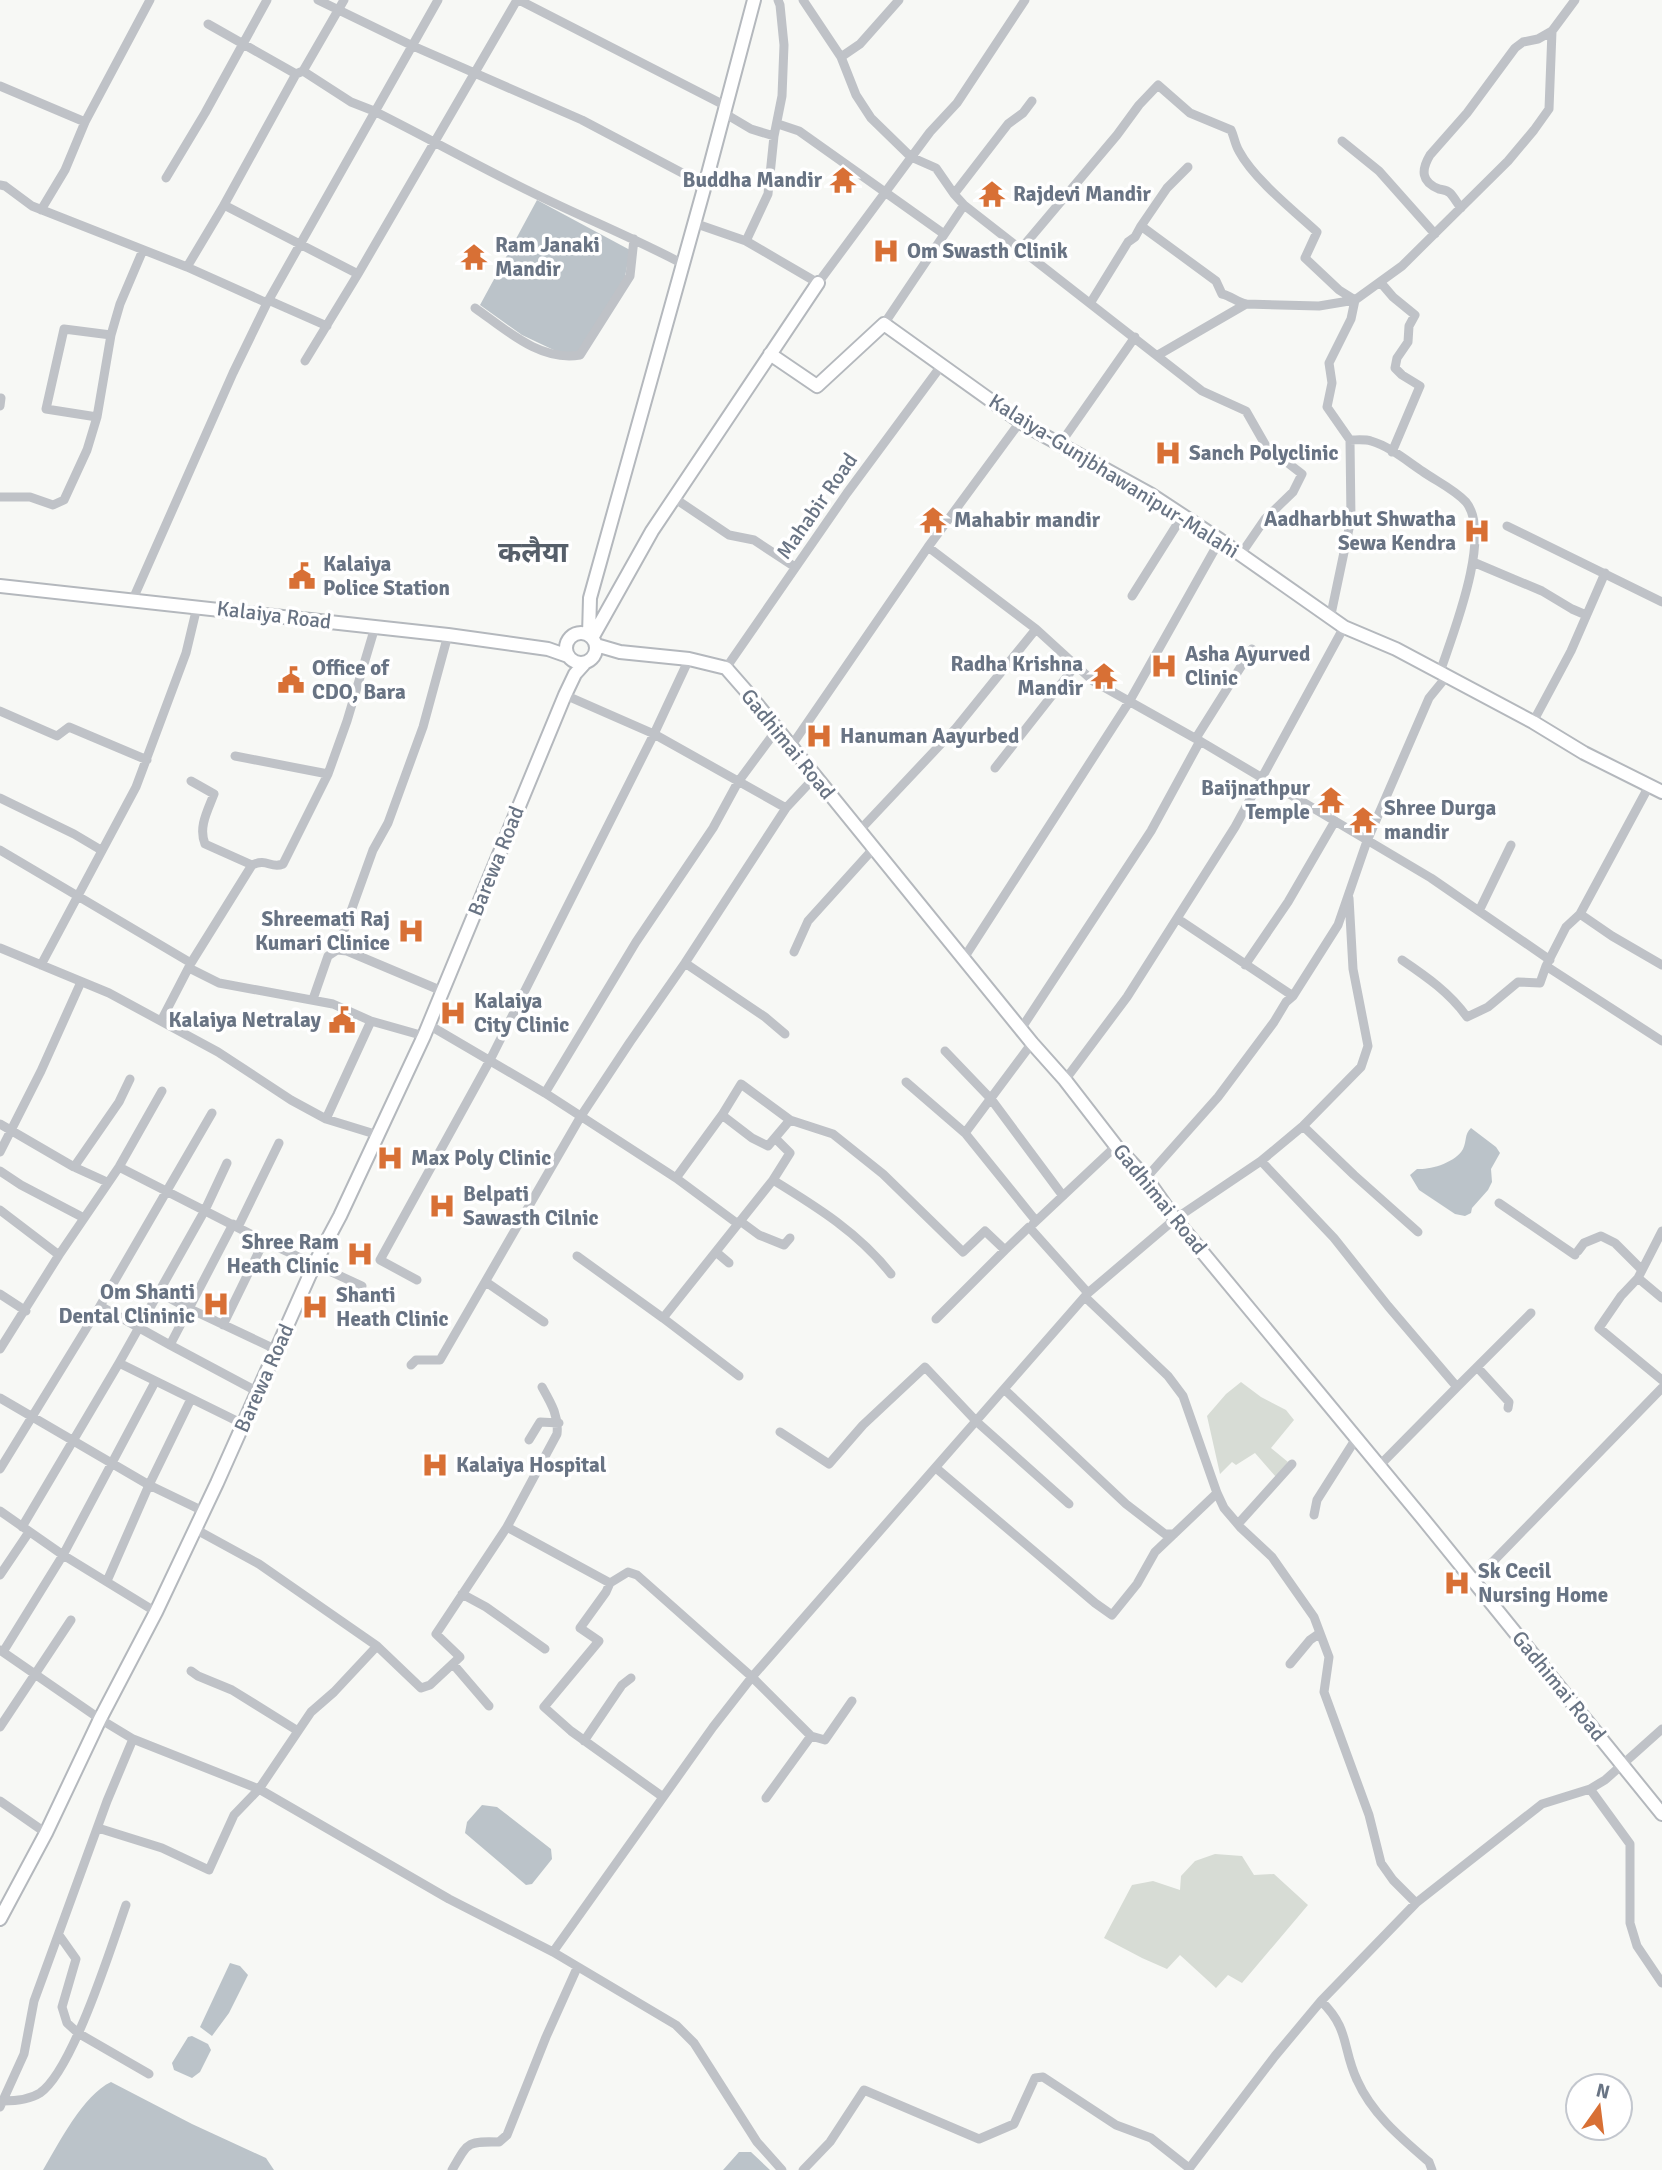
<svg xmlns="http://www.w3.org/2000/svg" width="1662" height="2170" viewBox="0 0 1662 2170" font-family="Signika,'Noto Sans Devanagari',sans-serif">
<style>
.green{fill:#d7dcd5}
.water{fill:#bbc3c9}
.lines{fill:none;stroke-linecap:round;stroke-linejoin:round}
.secondary-casing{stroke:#b4b8bd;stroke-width:16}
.street{stroke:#bfc2c7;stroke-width:9}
.secondary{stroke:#fff;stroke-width:12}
.labels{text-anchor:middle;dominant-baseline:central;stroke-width:7;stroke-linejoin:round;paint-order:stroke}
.poi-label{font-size:21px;font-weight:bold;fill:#697484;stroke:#fff;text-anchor:start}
.street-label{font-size:21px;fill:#697484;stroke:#fff}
.district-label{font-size:28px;font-weight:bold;fill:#565f6a;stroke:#fff}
</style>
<rect width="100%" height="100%" fill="#f7f8f5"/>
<path class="green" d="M1241,1382L1261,1397L1286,1410L1294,1420L1271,1448L1288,1462L1276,1477L1255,1453L1236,1465L1232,1462L1220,1474L1207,1416L1226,1394Z
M1215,1854L1242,1856L1254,1875L1274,1874L1308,1905L1242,1983L1228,1975L1216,1988L1180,1955L1167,1969L1142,1958L1104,1938L1132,1885L1153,1881L1180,1890L1181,1876L1195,1861Z"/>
<path class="water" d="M537,200L630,250L625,277L578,352L560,353L522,335L480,305Z
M1471,1128L1496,1147L1500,1153L1491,1169L1492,1182L1488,1190L1472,1208L1471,1213L1465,1216L1455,1214L1419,1190L1410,1175L1417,1169C1430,1170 1455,1163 1463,1149C1467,1141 1464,1135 1471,1128Z
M482,1805L497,1807L551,1849L552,1859L532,1884L526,1885L465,1833L467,1822Z
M230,1963L240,1966L248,1975L229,2013L212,2036L200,2027Z
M192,2036L208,2044L211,2050L200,2072L192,2078L174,2070L172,2063L188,2037Z
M111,2082L192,2124L266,2158L274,2170H43C59,2143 83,2095 111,2082Z
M739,2152H751L770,2170H723Z"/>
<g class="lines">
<defs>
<path id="secondary" d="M770,354L817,386L884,324L1025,425L1150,494L1220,540L1344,627L1396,649L1533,722L1584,753L1662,792
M0,586L448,635L548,649L568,656
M566 648a15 15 0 1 1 30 0a15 15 0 1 1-30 0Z
M589,635L590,598L705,185L754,0
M592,638L652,531L818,283
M596,645L620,652L689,659L726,668L747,692L1032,1043L1065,1080L1116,1146L1146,1178L1175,1219L1424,1520L1662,1814
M0,1919L46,1833L100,1719L156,1612L217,1483L315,1263L340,1216L424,1036L565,695L575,674L584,664"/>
</defs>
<use href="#secondary" class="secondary-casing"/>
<path class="street" d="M318,0L413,46L582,120L705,185
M519,0L726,106
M803,0L841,57L856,95L871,118L911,157L936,168L954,194L964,205L1202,391L1246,411L1266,446L1302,474L1293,492L1265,519L1241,554
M208,24L296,74L303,71L351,102L374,111C426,137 476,165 527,190C579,216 632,237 683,264
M841,57L860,44L899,0
M303,71L344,0
M0,86L85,122
M724,113L751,129L774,136
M778,124L799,131L944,234
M1342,141L1379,171L1435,234
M166,178L205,113L267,0
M0,185L5,186L32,206L187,267L267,303
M954,194L1008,124L1023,113L1032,101
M224,205L296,74
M1461,208C1457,203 1454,197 1450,193C1447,190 1444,190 1439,189C1421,182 1421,170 1430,155L1467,113L1515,48L1523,42L1538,39L1552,31
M41,210L65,170L85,122L150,0
M694,223L746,241L768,194L774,136L782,96L784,45L780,5L778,0
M1141,226L1167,188L1188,167
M746,241L818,283L930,132L957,103L1025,0
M1020,250L1117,135L1139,105L1158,85L1190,113L1231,130C1234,136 1235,145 1239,151C1254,179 1293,210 1317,232L1305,258L1339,290L1355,300
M187,267L224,205L358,274
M1381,283L1393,297L1415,315L1409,326L1408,342L1397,358L1395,368L1402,375L1420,386L1392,452
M268,300L327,326
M1091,302L1128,242L1135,237L1141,226L1216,281L1222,294C1231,296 1237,302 1246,304
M475,308C505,329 540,362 580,355L630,276L634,239
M884,324L964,205
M1158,355L1246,304L1319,306L1355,300L1402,266L1508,161L1534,130L1549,109L1552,31L1575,0
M305,361L358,274L517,0
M0,406L1,398
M97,417L46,409L64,329L111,335
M1350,440C1357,440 1365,439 1371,441C1389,446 1407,461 1422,471C1436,481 1454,489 1466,502C1493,535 1452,636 1440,672
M1060,444L1135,337
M0,497H30L53,505L64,500L87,450L97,417L111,335L120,304L143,250
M674,498L729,535L754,540L795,567
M1507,526L1662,602
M928,547L1036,629L1093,681L1200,741L1431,878L1550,960
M1473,562L1542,591L1572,609L1586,615
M1132,596L1183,515
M133,599L233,373L267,303L438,0
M1330,619L1351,519L1350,440L1327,407L1332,383L1329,363L1351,319L1355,300
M726,668L847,493L941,366
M565,695L654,734L786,808
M0,711L57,736L69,727L147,760
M1533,722L1571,651L1605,573
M1196,738L1252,649
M792,745L928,547L1020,422
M235,756L328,774
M995,768L1076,665
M191,781L214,794C208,810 198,827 205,844L252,865
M1649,786L1580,914L1566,927L1546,966L1662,1041
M0,798L74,834L101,850
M859,831L956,728L1036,629
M0,850L191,963
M1479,911L1511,845
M1580,914L1612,936L1662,965
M1178,919L1293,996
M0,948L109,993L218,1052L291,1100L326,1119L378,1135
M337,950L373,850L388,823L423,727L448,635
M794,952L808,921L874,848
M964,958L1129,702L1220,540
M1402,960C1427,977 1450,993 1467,1017L1488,1007L1518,982L1540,983L1546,966
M685,963L765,1017L785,1034
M41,965L136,787L186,653L197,607
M1245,965L1288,902L1335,821
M189,968L219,983L333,1004L371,1021L424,1036
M313,999L328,956L337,950L347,951L442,991
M161,1021L191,963L252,865C267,858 271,869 283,864L328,774L347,721L375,627
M429,1025L545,1093L676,1178L722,1115L741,1084L790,1120
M1021,1029L1151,831L1200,741
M1032,1043L965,1133L1036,1221
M945,1051L991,1099L1063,1196
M1065,1080L1127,997L1235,827L1344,627
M906,1082L965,1133
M545,1093L636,942L713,828L738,782L778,728
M722,1115L752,1138L768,1146L790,1120L833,1134L883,1174L963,1252L985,1231L1005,1250L1029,1227L1088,1293
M326,1119L371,1021
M0,1124L74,1167L107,1182
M1303,1126L1354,1175L1418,1232
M775,1138L790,1153L773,1180C817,1207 859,1233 891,1274
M0,1152L41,1071L81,982
M1261,1161L1334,1238L1388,1306L1457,1387L1380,1465
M74,1167L119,1102L130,1079
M119,1167L264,1241L362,1286
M0,1171L21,1185L84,1218
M676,1178L738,1224
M1146,1178L1218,1097L1274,1022L1286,1002L1293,996L1338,925L1367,841L1429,698L1447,676
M1499,1203L1575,1255
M0,1210L59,1255
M740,1221L759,1235L784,1245L790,1238
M1033,1224L1116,1146
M238,1227L279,1143
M1662,1231L1638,1278L1662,1298
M1578,1251L1584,1243L1601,1236L1615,1243L1642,1270
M716,1252L729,1263
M577,1256L663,1318
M1638,1278L1621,1296L1599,1328L1662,1380
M417,1280L380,1260L489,1062L654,734L689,659
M486,1282L544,1322
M158,1292L188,1308L277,1350
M0,1294L26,1311
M1085,1297L1168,1376L1183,1396L1217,1493L1224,1508L1241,1528L1272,1557L1314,1617L1329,1657L1324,1692L1369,1815L1381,1863L1393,1880L1416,1903
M100,1306L170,1345L233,1224
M936,1319L1005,1250
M223,1325L264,1241
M170,1345L258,1392
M0,1349L59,1255L119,1167L162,1091
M119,1363L243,1424
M411,1365L416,1360H440L581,1116L630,1042L685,963L786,808L815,777
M1477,1367L1509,1402L1508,1408
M739,1376L663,1318L773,1180
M542,1387C551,1403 559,1416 557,1434L507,1527L610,1583L628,1572L637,1575L752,1677L811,1736L825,1740L852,1701
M1457,1387L1531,1313
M1005,1390L1126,1504L1165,1534H1174
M0,1398L149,1485L203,1511
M780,1432L829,1464L863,1425L925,1367L977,1422L1069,1504
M529,1440L540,1422L559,1423
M936,1468L1095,1603L1112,1615L1137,1584L1155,1552L1217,1493
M0,1469L100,1306L212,1113
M0,1511L63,1555L156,1612
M1314,1515L1317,1500L1357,1437
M1238,1524L1292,1464
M22,1527L119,1363L205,1210L227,1163
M195,1529L259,1564L377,1646L421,1688L430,1685L460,1657L436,1634L507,1527
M0,1575L29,1532
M107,1581L149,1485L191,1399
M1474,1581L1662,1388
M610,1583L606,1592L580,1628L599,1641L544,1707L571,1731L663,1797
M462,1594L486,1607L545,1649
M0,1650L100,1719L133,1739L259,1789L449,1899L553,1952L713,1727L752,1677L1088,1293L1175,1219L1261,1161L1303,1126L1361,1067L1368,1046L1353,969L1349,898
M3,1652L63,1555L155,1382
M453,1664L489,1706
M1290,1664L1310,1640L1320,1633
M191,1671L198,1676L232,1690L298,1731
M0,1727L71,1620
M584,1741L622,1685L631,1678
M1590,1789L1630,1844V1923L1637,1946L1662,1983
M766,1798L811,1736
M0,1801L46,1833
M98,1828L162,1848L209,1870L234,1815L259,1789L311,1712L334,1692L377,1646
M59,1935L76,1959L62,2007L67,2023L78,2033L149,2074
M553,1952L676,2025L694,2043L757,2142L782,2170
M1321,2001C1350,2029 1342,2048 1357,2080C1372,2114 1401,2138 1429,2162L1432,2170
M3,2101C15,2101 29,2100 40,2093C73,2070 111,1947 126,1905
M0,2107L24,2054L34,2001L107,1801L133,1739
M452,2170C468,2143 466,2141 499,2142L507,2135L546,2037L577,1968
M803,2170L830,2142L864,2090L979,2139L1014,2124L1035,2078L1043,2077L1116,2125L1151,2138L1189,2168
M1188,2170L1275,2056L1321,2001L1416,1903L1542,1804L1590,1789L1605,1780L1662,1729"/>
<use href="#secondary" class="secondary"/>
</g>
<defs>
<symbol id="temple-bare" viewBox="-9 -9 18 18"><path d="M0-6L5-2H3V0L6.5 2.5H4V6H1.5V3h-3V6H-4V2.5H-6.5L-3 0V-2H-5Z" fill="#d87035" stroke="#fff" stroke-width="2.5" paint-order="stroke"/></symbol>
<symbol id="hospital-bare" viewBox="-9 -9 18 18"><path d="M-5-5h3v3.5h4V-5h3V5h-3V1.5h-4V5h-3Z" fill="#d87035" stroke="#fff" stroke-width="2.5" paint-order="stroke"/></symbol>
<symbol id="civic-bare" viewBox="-9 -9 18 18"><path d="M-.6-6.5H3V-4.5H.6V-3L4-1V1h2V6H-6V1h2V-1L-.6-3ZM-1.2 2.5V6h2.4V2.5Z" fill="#d87035" stroke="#fff" stroke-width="2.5" paint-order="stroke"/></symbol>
</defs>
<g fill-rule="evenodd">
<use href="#temple-bare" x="824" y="161" width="38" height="38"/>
<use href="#temple-bare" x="973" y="175" width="38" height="38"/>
<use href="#hospital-bare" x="867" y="232" width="38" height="38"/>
<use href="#temple-bare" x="455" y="238" width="38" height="38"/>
<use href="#hospital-bare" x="1149" y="434" width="38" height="38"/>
<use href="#temple-bare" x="914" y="501" width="38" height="38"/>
<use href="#hospital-bare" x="1458" y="512" width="38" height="38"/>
<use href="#civic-bare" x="283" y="557" width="38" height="38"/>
<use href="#hospital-bare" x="1145" y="647" width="38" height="38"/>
<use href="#temple-bare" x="1085" y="657" width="38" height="38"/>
<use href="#civic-bare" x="272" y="661" width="38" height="38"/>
<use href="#hospital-bare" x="800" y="717" width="38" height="38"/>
<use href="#temple-bare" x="1312" y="781" width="38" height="38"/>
<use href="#temple-bare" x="1344" y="801" width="38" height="38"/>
<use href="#hospital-bare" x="392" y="912" width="38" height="38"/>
<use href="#hospital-bare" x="434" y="994" width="38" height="38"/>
<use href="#civic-bare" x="323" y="1001" width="38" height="38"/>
<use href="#hospital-bare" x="371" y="1139" width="38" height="38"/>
<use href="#hospital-bare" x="423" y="1187" width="38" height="38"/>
<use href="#hospital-bare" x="341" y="1235" width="38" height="38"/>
<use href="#hospital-bare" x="197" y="1285" width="38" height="38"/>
<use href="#hospital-bare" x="296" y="1288" width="38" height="38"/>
<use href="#hospital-bare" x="416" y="1446" width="38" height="38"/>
<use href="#hospital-bare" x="1438" y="1564" width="38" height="38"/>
</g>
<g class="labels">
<g class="poi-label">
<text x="822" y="180" text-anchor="end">Buddha Mandir</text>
<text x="1013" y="194">Rajdevi Mandir</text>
<text x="495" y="245">Ram Janaki<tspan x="495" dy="24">Mandir</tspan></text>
<text x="907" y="251">Om Swasth Clinik</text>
<text x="1189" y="453">Sanch Polyclinic</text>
<text x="1456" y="519" text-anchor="end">Aadharbhut Shwatha<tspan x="1456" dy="24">Sewa Kendra</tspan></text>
<text x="954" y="520">Mahabir mandir</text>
<text x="323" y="564">Kalaiya<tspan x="323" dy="24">Police Station</tspan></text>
<text x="1185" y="654">Asha Ayurved<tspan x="1185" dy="24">Clinic</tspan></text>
<text x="1083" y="664" text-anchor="end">Radha Krishna<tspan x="1083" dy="24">Mandir</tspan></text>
<text x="312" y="668">Office of<tspan x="312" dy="24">CDO, Bara</tspan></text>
<text x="840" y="736">Hanuman Aayurbed</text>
<text x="1310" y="788" text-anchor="end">Baijnathpur<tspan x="1310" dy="24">Temple</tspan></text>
<text x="1384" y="808">Shree Durga<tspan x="1384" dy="24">mandir</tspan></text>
<text x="390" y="919" text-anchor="end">Shreemati Raj<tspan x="390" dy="24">Kumari Clinice</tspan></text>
<text x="474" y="1001">Kalaiya<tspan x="474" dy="24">City Clinic</tspan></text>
<text x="321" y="1020" text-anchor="end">Kalaiya Netralay</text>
<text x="411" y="1158">Max Poly Clinic</text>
<text x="463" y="1194">Belpati<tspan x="463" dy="24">Sawasth Cilnic</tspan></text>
<text x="339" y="1242" text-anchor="end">Shree Ram<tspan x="339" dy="24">Heath Clinic</tspan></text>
<text x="195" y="1292" text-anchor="end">Om Shanti<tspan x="195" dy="24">Dental Clininic</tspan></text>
<text x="336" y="1295">Shanti<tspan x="336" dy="24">Heath Clinic</tspan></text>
<text x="456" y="1465">Kalaiya Hospital</text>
<text x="1478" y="1571">Sk Cecil<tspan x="1478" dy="24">Nursing Home</tspan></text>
</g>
<g class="street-label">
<text transform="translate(1114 476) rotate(32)">Kalaiya-Gunjbhawanipur-Malahi</text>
<text transform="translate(817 506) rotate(-55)">Mahabir Road</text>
<text transform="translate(274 615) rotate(7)">Kalaiya Road</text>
<text transform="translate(788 744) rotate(51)">Gadhimai Road</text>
<text transform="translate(496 861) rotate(-68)">Barewa Road</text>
<text transform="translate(1160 1199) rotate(51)">Gadhimai Road</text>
<text transform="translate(264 1378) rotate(-66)">Barewa Road</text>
<text transform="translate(1559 1686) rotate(51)">Gadhimai Road</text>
</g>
<g class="district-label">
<text x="533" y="553">कलैया</text>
</g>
</g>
<g transform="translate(1599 2107) rotate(14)"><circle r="33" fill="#ffffff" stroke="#c3c7ce" stroke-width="2"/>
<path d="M0-5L12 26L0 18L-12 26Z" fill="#d87035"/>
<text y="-10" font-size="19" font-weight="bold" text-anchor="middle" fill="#697484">N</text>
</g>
</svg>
